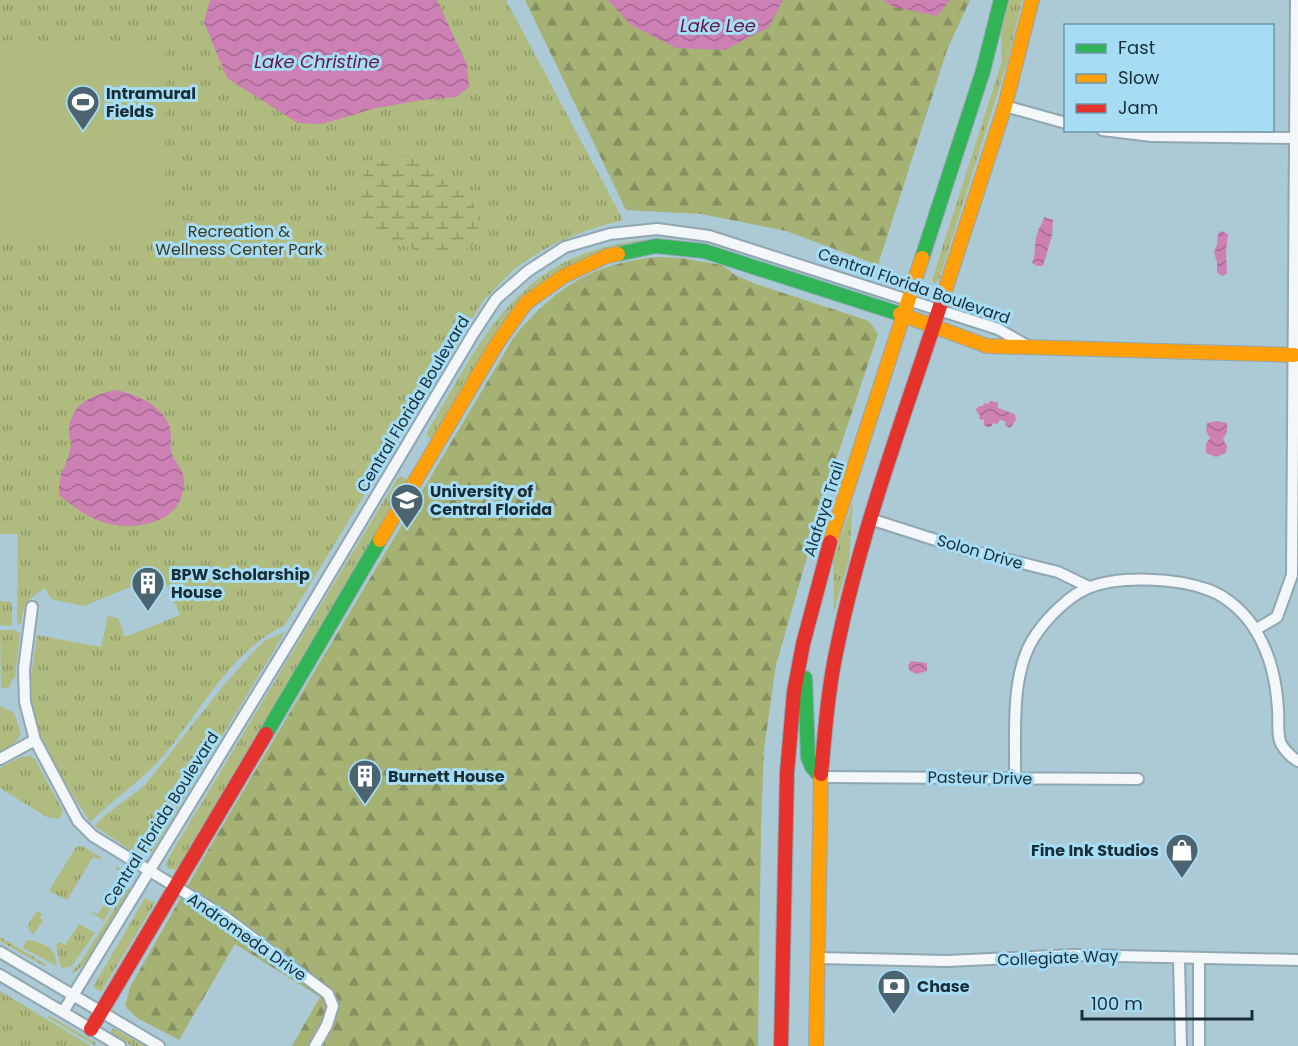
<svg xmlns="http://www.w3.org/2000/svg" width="1298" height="1046" viewBox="0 0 1298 1046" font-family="Poppins,sans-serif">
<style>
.grass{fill:url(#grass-tufts)}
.forest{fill:url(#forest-firs)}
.wetland{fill:url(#wetland-marsh)}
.garden{fill:url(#garden-dots)}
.pitch{fill:#b0bb7f}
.water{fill:url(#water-waves)}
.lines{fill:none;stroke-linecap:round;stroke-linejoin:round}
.street-casing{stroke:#90a7b1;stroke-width:14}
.fast-casing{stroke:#90a7b1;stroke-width:16}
.slow-casing{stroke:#90a7b1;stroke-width:16}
.jam-casing{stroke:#90a7b1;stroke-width:16}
.street{stroke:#f3f7f9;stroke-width:10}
.fast{stroke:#30b455;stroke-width:14}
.slow{stroke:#ff9f0a;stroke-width:14}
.jam{stroke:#e5322d;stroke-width:14}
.labels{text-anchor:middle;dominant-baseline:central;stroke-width:6;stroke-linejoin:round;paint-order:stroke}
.poi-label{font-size:16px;font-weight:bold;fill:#182e37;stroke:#a7dcf5;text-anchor:start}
.park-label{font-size:16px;fill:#3e3d24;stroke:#a7dcf5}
.street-label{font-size:16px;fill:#182e37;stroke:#a7dcf5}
.water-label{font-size:18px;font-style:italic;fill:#641846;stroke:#a7dcf5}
</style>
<defs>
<pattern id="grass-tufts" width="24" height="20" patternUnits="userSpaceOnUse" patternTransform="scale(1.5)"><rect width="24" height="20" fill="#b0bb7f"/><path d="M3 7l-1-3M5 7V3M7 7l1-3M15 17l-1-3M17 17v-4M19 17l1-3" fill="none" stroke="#8e9869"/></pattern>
<pattern id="forest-firs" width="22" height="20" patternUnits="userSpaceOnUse" patternTransform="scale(1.5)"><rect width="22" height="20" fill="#a6b174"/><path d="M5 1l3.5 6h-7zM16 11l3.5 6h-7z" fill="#869060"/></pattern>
<pattern id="wetland-marsh" width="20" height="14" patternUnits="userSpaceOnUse" patternTransform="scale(1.5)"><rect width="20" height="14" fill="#b0bb7f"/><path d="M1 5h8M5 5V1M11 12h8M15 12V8" fill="none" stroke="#8e9869"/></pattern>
<pattern id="garden-dots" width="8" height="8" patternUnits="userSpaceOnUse" patternTransform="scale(1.5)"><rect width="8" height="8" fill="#b0bb7f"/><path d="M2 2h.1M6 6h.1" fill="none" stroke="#8e9869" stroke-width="1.8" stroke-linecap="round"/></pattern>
<pattern id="water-waves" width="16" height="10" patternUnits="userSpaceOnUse" patternTransform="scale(1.5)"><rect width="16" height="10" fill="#cc80b4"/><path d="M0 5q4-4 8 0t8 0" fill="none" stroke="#a56993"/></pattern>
</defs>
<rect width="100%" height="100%" fill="#acc9d6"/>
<path class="grass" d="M0,0H506L623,220C583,230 549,243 516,268C504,278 494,290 483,301L285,625C231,651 202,709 165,754C143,780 114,798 90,822L65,783L33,723L31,677L37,635L101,647L108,616L118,618L125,637L180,615L162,574L84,606L51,599L45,588C30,598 23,604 21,623L17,625L18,534H0Z
M1009,0H1022L1008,60L939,280L934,284L932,280L1002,61L1001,35Z
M655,239L611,247L555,273L433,438H428L427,433C487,330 521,249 655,239Z
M401,476L406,479L405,485L178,867L174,870L168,868L166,864L169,857L397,479Z
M853,502L849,560L834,611L833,559Z
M0,601L12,602V626L0,625Z
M0,630H14L20,633L15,678H13L9,687L1,689Z
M285,632L153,850C146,856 142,856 134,853L95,826L103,817L145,785L224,685L256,649L266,640Z
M0,706L14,713L21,734L14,744L0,752Z
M31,756L35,759L63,811L60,818L57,819L45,816L0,788V768L21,757Z
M82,846L101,857V860L93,857L67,900L49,891L76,847Z
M118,867L125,872L126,882L104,921L89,911L98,914L122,874L115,868Z
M128,887L130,891L87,962L73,974L71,972L80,963Z
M145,898L155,903L101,992L93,987Z
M37,911L42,914L40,918L43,920L33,935L28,928L29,923Z
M79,924L95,933L71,967L61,968L56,946L59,942L65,945Z
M29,940C46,944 55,947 57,966L23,948L26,941Z
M0,991L91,1046H0Z
M50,1016L96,1043V1046L47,1017Z
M113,1028L144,1046H132L110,1033Z"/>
<path class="forest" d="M525,0H970L947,50L878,265L786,231L701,214L626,210Z
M657,257L681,258L722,265L735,275L756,284L869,321L878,334L828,484L776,665L764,749L761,827L758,1046H292L320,997L235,944L179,1040L137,1018L125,1006L130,987L208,850L514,337C554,288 593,263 657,257Z"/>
<path class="wetland" d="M404,155C418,162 437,167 450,176C468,191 493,226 470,247C448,266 375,242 362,218C357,209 358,201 359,192C363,162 378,162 404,155Z"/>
<path class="garden" d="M0,937L47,965L44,966L0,941Z"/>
<path class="pitch" d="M0,44L166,46L165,216L138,244L0,243Z"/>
<path class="water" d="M210,0H437L467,65L469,87L456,97L422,100L376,108L322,124L298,123L227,78L204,22Z
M608,0H783L769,27L725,50L676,48L631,25Z
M883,0H950L937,16L894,7Z
M1044,217L1053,220L1052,236L1043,266H1037L1032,263C1037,253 1033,242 1038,231C1040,226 1043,222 1044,217Z
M1221,231L1228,234L1226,251L1227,273L1223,276L1217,273V262L1214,253L1217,244L1218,234Z
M117,390C137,395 163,405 170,428C172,435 170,443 171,451C174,463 185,469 184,484C182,526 129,533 97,520C83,514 71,505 59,495C58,472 68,465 71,446C71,441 69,436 69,432C70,403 93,394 117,390Z
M990,401L998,402V408L1015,414L1016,420L1010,428L1005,426V421L1000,420L997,424L993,423L991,427H987L984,425V420L979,419L980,415L977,413L976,409L979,406H983L984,403L988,404Z
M1217,421L1227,423V432L1223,439L1227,446L1226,453L1216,457L1206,453V443L1210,438L1206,431L1207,423Z
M911,661L927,663V671L916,674L910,671L908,666Z"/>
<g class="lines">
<defs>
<path id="street" d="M1005,106L1066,123
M1102,130L1152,136L1296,138
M870,519L964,549L1058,572L1089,587
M32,607L24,669L25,702L35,740L78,821L93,836L225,917L328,994L333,1006L327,1025L315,1046
M1255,630L1277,617L1292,575L1296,0
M0,759L35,740
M821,777L1138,779
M1015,779C1016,733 1009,671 1037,633C1048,617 1070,595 1088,588C1119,575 1177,578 1209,590C1228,597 1246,614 1256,631C1271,656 1276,681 1278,709C1279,719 1277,732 1280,741C1282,748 1292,758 1298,761
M0,952L159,1046
M818,958L947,961L1075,955L1298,960
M1179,958L1181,1046
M0,975L120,1046
M63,1012L296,631L473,334L496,299L528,271L565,247L610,234L657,229L709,236L998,329L1026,345
M1199,1046V958"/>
<path id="fast" d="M618,254L656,246L704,251L900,314
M922,258L983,71L1001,0
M805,678L808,757L812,767L821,777
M266,734L380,540"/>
<path id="slow" d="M941,303L1005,106L1032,0
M900,314L987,346L1294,355
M380,540L498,342L526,303L564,276L607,256L618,254
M830,542L922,258
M816,1046L821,774"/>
<path id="jam" d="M821,774C825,732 828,689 837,648C861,530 904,417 941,303
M91,1029L266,734
M781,1046L787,773L794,692L803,644L830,542"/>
</defs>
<use href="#street" class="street-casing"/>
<use href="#fast" class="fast-casing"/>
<use href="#slow" class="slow-casing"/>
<use href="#jam" class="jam-casing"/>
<use href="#street" class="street"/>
<use href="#fast" class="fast"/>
<use href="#slow" class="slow"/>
<use href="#jam" class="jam"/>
</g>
<defs>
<symbol id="stadium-pin" viewBox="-11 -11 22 30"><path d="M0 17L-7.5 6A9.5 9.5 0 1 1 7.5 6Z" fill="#4c646f" stroke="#a7dcf5"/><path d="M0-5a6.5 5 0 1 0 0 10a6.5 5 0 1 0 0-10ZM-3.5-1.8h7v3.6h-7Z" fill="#fff"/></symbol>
<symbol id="university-pin" viewBox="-11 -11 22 30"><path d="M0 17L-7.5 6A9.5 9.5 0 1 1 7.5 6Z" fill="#4c646f" stroke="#a7dcf5"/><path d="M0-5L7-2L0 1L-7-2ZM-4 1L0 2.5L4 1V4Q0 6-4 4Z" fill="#fff"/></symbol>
<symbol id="building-pin" viewBox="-11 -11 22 30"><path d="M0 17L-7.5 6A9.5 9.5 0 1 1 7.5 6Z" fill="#4c646f" stroke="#a7dcf5"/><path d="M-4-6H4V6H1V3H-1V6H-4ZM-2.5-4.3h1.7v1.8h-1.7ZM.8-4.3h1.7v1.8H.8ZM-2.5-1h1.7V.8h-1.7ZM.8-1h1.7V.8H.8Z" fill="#fff"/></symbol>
<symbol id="shop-pin" viewBox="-11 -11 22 30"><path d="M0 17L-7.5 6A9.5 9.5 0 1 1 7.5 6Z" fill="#4c646f" stroke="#a7dcf5"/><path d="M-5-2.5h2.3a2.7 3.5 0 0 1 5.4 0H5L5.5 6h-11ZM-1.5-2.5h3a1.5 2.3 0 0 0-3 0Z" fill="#fff"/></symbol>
<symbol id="bank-pin" viewBox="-11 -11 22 30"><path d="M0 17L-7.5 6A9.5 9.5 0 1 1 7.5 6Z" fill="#4c646f" stroke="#a7dcf5"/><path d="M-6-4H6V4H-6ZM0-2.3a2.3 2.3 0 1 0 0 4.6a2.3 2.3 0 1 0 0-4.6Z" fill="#fff"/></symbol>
</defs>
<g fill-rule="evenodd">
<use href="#stadium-pin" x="64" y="83" width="38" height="52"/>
<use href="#university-pin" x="388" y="481" width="38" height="52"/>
<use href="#building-pin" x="129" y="564" width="38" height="52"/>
<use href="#building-pin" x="346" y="757" width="38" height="52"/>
<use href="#shop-pin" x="1163" y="831" width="38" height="52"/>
<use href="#bank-pin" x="875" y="967" width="38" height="52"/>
</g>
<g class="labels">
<g class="poi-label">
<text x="106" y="93">Intramural<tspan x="106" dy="18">Fields</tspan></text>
<text x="430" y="491">University of<tspan x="430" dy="18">Central Florida</tspan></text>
<text x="171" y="574">BPW Scholarship<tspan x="171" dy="18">House</tspan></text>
<text x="388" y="776">Burnett House</text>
<text x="1159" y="850" text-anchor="end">Fine Ink Studios</text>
<text x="917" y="986">Chase</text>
</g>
<g class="park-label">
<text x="239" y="231">Recreation &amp;<tspan x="239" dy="18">Wellness Center Park</tspan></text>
</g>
<g class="street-label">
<text transform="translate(914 286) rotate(19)">Central Florida Boulevard</text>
<text transform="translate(413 404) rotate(-59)">Central Florida Boulevard</text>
<text transform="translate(824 509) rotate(-72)">Alafaya Trail</text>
<text transform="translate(980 552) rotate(16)">Solon Drive</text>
<text transform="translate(980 778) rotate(1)">Pasteur Drive</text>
<text transform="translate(161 819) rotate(-58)">Central Florida Boulevard</text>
<text transform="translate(247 937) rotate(35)">Andromeda Drive</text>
<text transform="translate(1058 958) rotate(-2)">Collegiate Way</text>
</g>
<g class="water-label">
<text x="718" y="25">Lake Lee</text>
<text x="317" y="61">Lake Christine</text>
</g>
</g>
<rect x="1064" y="24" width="210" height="108" fill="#a7dcf5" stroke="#6e96a9" stroke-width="1.5"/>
<rect x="1076" y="44" width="30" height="9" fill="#30b455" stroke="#6e96a9" stroke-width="1.5"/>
<text x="1118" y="54" font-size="18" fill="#182e37">Fast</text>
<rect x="1076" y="74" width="30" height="9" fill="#ff9f0a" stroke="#6e96a9" stroke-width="1.5"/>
<text x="1118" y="84" font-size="18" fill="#182e37">Slow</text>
<rect x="1076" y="104" width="30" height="9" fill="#e5322d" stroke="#6e96a9" stroke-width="1.5"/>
<text x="1118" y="114" font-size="18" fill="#182e37">Jam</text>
<path d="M1082 1010v9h170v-9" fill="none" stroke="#182e37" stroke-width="3"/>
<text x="1091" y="1010" font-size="18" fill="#182e37" stroke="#a7dcf5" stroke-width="4.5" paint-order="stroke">100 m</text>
</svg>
